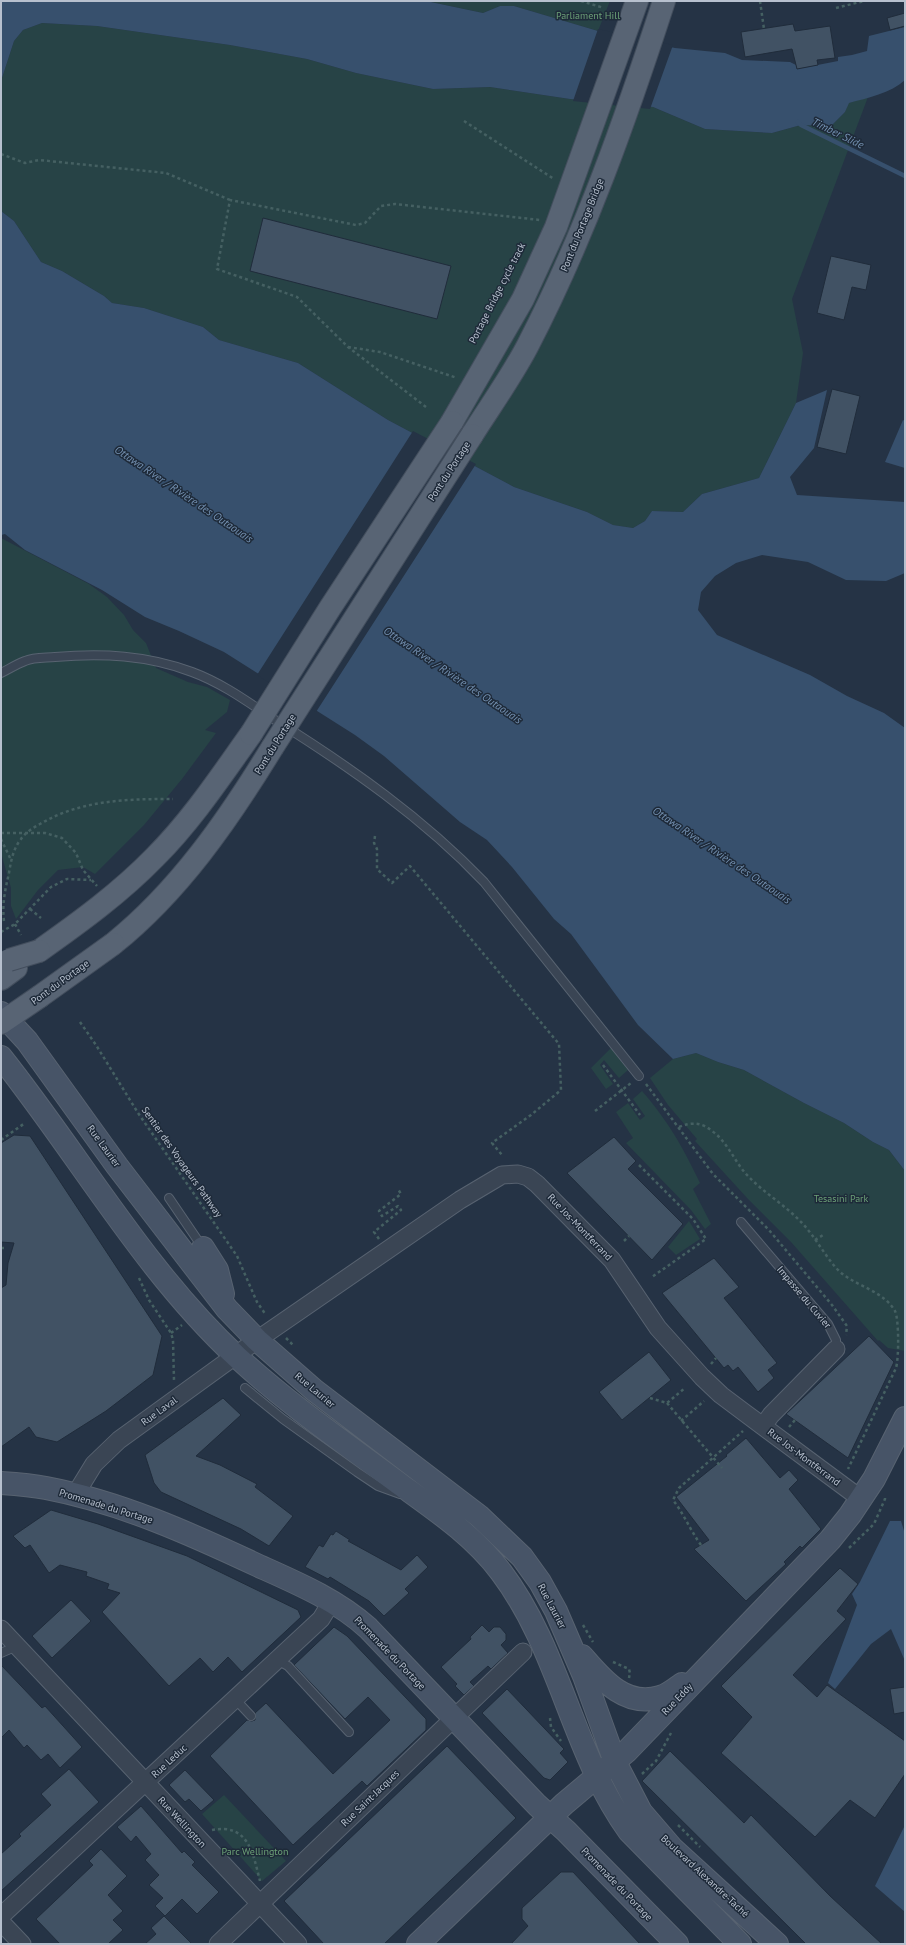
<svg xmlns="http://www.w3.org/2000/svg" width="906" height="1945" viewBox="0 0 906 1945" font-family="'PT Sans',sans-serif">
<style>
.green{fill:#274346}
.water{fill:#37506d}
.pier{fill:#253345}
.lines{fill:none;stroke-linecap:round;stroke-linejoin:round}
.stream{stroke:#37506d;stroke-width:4.5}
.building{fill:#415264;stroke:#202c3b}
.lane-casing{stroke:#586371;stroke-width:10}
.street-casing{stroke:#586371;stroke-width:19}
.secondary-casing{stroke:#586371;stroke-width:24}
.primary-casing{stroke:#434e5d;stroke-width:24}
.path{stroke:#456062;stroke-width:2.5;stroke-dasharray:3 3;stroke-linecap:butt}
.lane{stroke:#3a4554;stroke-width:8}
.street{stroke:#3a4554;stroke-width:17}
.secondary{stroke:#475467;stroke-width:22}
.primary{stroke:#586474;stroke-width:22}
.primary-bridge-casing{stroke:#434e5d;stroke-width:24;stroke-linecap:butt}
.primary-bridge{stroke:#586474;stroke-width:22}
.labels{text-anchor:middle;dominant-baseline:central;stroke-width:3;stroke-linejoin:round;paint-order:stroke}
.park-label{font-size:10px;fill:#6ca077;stroke:#1e2a39}
.street-label{font-size:10px;fill:#b7c0ce;stroke:#1e2a39}
.water-label{font-size:11px;font-style:italic;fill:#7592b3;stroke:#1e2a39}
</style>
<rect width="100%" height="100%" fill="#253345"/>
<path class="green" d="M426,1H610L598,31L514,6H500L483,13Z
M42,23L97,26L230,45L307,59L356,73L433,89L490,87L570,99L653,107L705,129L772,133L801,125L831,126L845,112L848,103L868,97L792,299L803,353L796,403L759,478L702,494L683,512L652,511L645,521L633,528L613,525L587,512L514,487L388,420L298,363L219,340L203,327L144,308L112,303L104,296L62,271L41,262L14,221L1,211V81L14,41L23,30Z
M1,538L89,584L107,597L124,615L133,630L146,643L156,668L188,682L207,687L230,700L227,712L205,730L216,733L182,779L144,825L95,874L83,867L58,870L38,890L16,919L11,906V888L1,853Z
M611,1048L628,1070L619,1078L604,1060L600,1065L613,1084L606,1089L591,1068Z
M696,1053L718,1062L744,1070L804,1103L844,1123L873,1142L889,1150L905,1171V1351L888,1348L879,1340L878,1341L791,1242L748,1199L695,1141L697,1139L668,1105L650,1078L673,1059Z
M642,1091C668,1121 683,1147 700,1183L693,1189L711,1224L705,1229L691,1210L626,1143L633,1138L616,1112L628,1103L640,1120L645,1116L633,1099Z
M689,1221L700,1239L676,1255L668,1247Z
M224,1795L286,1861L262,1881L202,1814Z"/>
<path class="water" d="M1,1H426L483,13L500,6H514L598,31L675,48L725,53L742,60L790,62L796,65L797,69L838,61V57L852,55L867,51L869,36L905,27V80C891,93 867,98 849,103L845,112L831,126L801,125L772,133L705,129L653,107L570,99L490,87L433,89L356,73L307,59L230,45L97,26L42,23L23,30L14,41L1,81Z
M1,211L14,221L41,262L62,271L104,296L112,303L144,308L203,327L219,340L298,363L388,420L514,487L587,512L613,525L633,528L645,521L652,511L683,512L702,494L759,478L796,403L827,390L814,448L790,477L797,495L905,502V573L886,581L846,580L808,562L762,555L736,563L715,576L701,592L698,610L717,635L810,675L847,696L884,713L905,728V1171L889,1150L873,1142L844,1123L804,1103L744,1070L718,1062L696,1053L673,1059L638,1025L571,934L554,919L512,867L487,840L460,822L384,756L355,735L224,652L179,631L145,617L102,590L25,550L5,534L1,535Z
M903,420L905,421V468L885,462Z
M890,1521H901L905,1534V1661L891,1629L871,1644L835,1689L828,1683L857,1605L852,1594L860,1582Z
M905,1825V1912L875,1886Z"/>
<path class="pier" d="M598,29L673,45L650,109L573,101Z
M413,431L476,464L316,712L257,675Z"/>
<g class="lines">
<path class="stream" d="M798,122L801,125L905,176"/>
</g>
<path class="building" d="M905,13V26L890,30L887,18Z
M793,24L795,31L830,26L835,58L817,60L818,65L797,69L792,49L745,57L741,32Z
M263,218L451,266L437,319L250,271Z
M831,256L871,265L866,290L852,287L844,320L817,313Z
M832,389L860,396L846,454L817,447Z
M14,1135L30,1136L162,1336L153,1375L106,1411L57,1442L36,1437L29,1427L1,1447V1288L6,1285L8,1263L14,1243L1,1242V1143Z
M614,1137L636,1161L628,1169L683,1224L652,1260L567,1173Z
M714,1258L739,1287L724,1298L777,1363L768,1370L774,1378L758,1392L738,1367L733,1371L728,1365L724,1368L662,1293Z
M869,1336L894,1362L848,1458L786,1414Z
M649,1352L671,1380L622,1420L599,1392Z
M223,1398L241,1415L196,1456L220,1465L257,1484L255,1487L293,1516L269,1546L241,1529L161,1492L154,1483L145,1455Z
M746,1438L780,1478L789,1470L798,1480L789,1489L821,1529L802,1548L800,1546L784,1562L786,1564L746,1601L694,1549L709,1540L676,1497L727,1456L726,1455Z
M51,1510L98,1524L187,1556L298,1610L301,1617L242,1672L228,1657L213,1672L200,1658L169,1686L102,1612L120,1593L107,1589L109,1584L86,1576L87,1572L60,1565L49,1573L30,1545L25,1548L13,1536Z
M336,1531L350,1540L348,1541L401,1570L417,1555L428,1567L405,1589L409,1593L384,1616L369,1601L330,1577L328,1579L305,1567L319,1545L323,1547L331,1534L333,1535Z
M840,1568L858,1584L837,1611L846,1619L793,1675L817,1697L827,1685L905,1741V1774L875,1818L850,1800L815,1837L721,1753L752,1717L721,1686Z
M71,1600L91,1621L52,1658L32,1636Z
M482,1625L489,1632L494,1627H500L506,1634V1640L501,1645L508,1653L491,1669L488,1666L470,1682L474,1686L464,1695L455,1686L457,1684L441,1667L471,1639L470,1637Z
M334,1627L347,1636L426,1719V1730L367,1786L362,1781L293,1845L210,1756L247,1720L252,1721L255,1720V1713L266,1703L333,1774L390,1720L368,1697L345,1719L294,1665Z
M1,1665L42,1708L45,1706L82,1747L60,1768L48,1754L41,1760L27,1745L24,1748L9,1730L1,1738Z
M905,1687V1712L894,1714L890,1689Z
M507,1689L564,1749L560,1753L568,1762L550,1780L544,1778L482,1713Z
M447,1746L516,1818L384,1944H324L284,1901Z
M670,1751L744,1823L751,1815L830,1896L882,1944H806L642,1781Z
M69,1769L99,1802L1,1891V1854L21,1836L19,1834L51,1805L41,1794Z
M185,1770L214,1800L201,1811L189,1799L185,1802L169,1785Z
M141,1806L182,1853L184,1851L195,1862L192,1865L219,1892L197,1914L182,1899L165,1916L155,1906L163,1898L149,1885L159,1875L145,1860L151,1854L136,1836L131,1842L117,1827Z
M101,1849L127,1876L108,1895L123,1911L113,1920L123,1930L108,1944H60L36,1919L93,1865L89,1861Z
M561,1872H573L640,1944H511L528,1926L522,1919V1908Z
M164,1916L192,1944H145L156,1934L151,1928Z"/>
<g class="lines">
<defs>
<path id="lane" d="M1,673C9,669 17,664 25,661C34,657 46,658 55,657C102,653 147,655 192,672C222,683 248,702 275,720C350,767 423,818 484,882L639,1076
M169,1198L203,1248
M741,1222L828,1324L836,1340V1349
M245,1388L283,1419L357,1472L378,1486L400,1494
M1,1653L17,1646
M277,1660L288,1666L349,1732
M235,1699L251,1716"/>
<path id="street" d="M763,1426L771,1415L836,1349
M75,1495L94,1464L119,1440L257,1340L460,1200L502,1175L518,1174L528,1177L537,1184L612,1260L658,1328L702,1377L721,1395L745,1413L861,1499
M1,1629L298,1944
M1,1916L321,1619L332,1601
M1,1922L22,1944
M218,1944L523,1652"/>
<path id="secondary" d="M1,1013L27,1041L117,1166L227,1309L257,1340L314,1390L479,1516L522,1557L540,1582L556,1611L584,1676L615,1762L641,1812L672,1848L777,1944
M1,1057C79,1155 145,1272 237,1357C288,1404 346,1444 401,1485C437,1511 474,1536 501,1572C560,1650 572,1752 629,1831L740,1944
M203,1248L217,1270L223,1294
M1,1483C16,1484 31,1485 46,1488C120,1502 191,1534 259,1566C297,1583 337,1600 368,1628L537,1805L566,1831L677,1944
M582,1656C602,1679 625,1708 660,1697C668,1695 675,1689 682,1684
M418,1944L564,1804L627,1751L830,1540L850,1515L874,1479L905,1418"/>
<path id="primary" d="M452,422L523,299L556,227L637,1
M472,435C491,405 512,376 528,345C585,235 626,118 664,1
M113,944C179,891 228,820 272,748
M39,951C80,922 120,893 155,857C192,820 221,776 251,734
M1,979L16,968
M1,1023L39,997"/>
</defs>
<use href="#lane" class="lane-casing"/>
<use href="#street" class="street-casing"/>
<use href="#secondary" class="secondary-casing"/>
<use href="#primary" class="primary-casing"/>
<path class="path" d="M581,1L604,8
M760,1L764,29
M836,8L864,1
M464,121L554,179
M1,154L25,163L39,160L166,173L230,200
M348,347L380,352L457,378
M426,407L348,347L297,297L217,269L230,200L356,225L365,223L381,206L395,204L540,220
M1,833H45L62,838L76,853L83,870L97,886
M375,836L374,843L377,849V869L392,883L410,866L559,1044L561,1090L531,1115L492,1143L502,1155
M1,839L11,860
M30,909L41,918
M4,921C2,904 5,890 9,873C11,861 13,849 21,839C26,832 33,828 40,824C81,800 126,799 173,799
M15,924L21,935
M1,932L15,924L51,887L67,879L91,880
M80,1022L96,1045L138,1113L237,1256L257,1302L266,1315
M603,1065L640,1115
M646,1084L713,1174L769,1230L832,1305L847,1326L846,1335
M595,1111L631,1083
M679,1127C692,1122 701,1122 712,1131C728,1142 735,1163 748,1176C764,1193 785,1205 801,1222C815,1236 824,1255 838,1270C854,1286 883,1290 895,1311C899,1319 899,1358 896,1368L848,1469
M1,1140L25,1123
M639,1165L693,1219L706,1239L652,1277
M379,1239L374,1232L401,1210L398,1206L382,1216L379,1211L401,1194L398,1189
M815,1240L823,1235
M624,1241L629,1236
M1,1248H5
M139,1278L149,1300L171,1333L173,1340L174,1380
M171,1333L182,1325
M286,1338L294,1346
M711,1364L716,1358
M650,1398L667,1403L685,1388
M667,1403L722,1468
M681,1421L704,1401
M789,1427L795,1420
M701,1545C690,1530 684,1514 673,1500L679,1488L743,1431
M849,1548L874,1524L885,1499V1496
M583,1625L593,1642
M613,1662L629,1669L630,1673L629,1678
M550,1718L551,1727L561,1741
M642,1774L656,1761L671,1733
M678,1825L700,1847
M212,1830C249,1823 253,1854 260,1881"/>
<use href="#lane" class="lane"/>
<use href="#street" class="street"/>
<use href="#secondary" class="secondary"/>
<use href="#primary" class="primary"/>
<defs>
<path id="primary-bridge" d="M251,734L330,608L452,422
M272,748L472,435
M9,960L39,951
M39,997L113,944"/>
</defs>
<use href="#primary-bridge" class="primary-bridge-casing"/>
<use href="#primary-bridge" class="primary-bridge"/>
</g>
<g class="labels">
<g class="park-label">
<text x="588" y="15">Parliament Hill</text>
<text x="841" y="1198">Tesasini Park</text>
<text x="255" y="1851">Parc Wellington</text>
</g>
<g class="street-label">
<text transform="translate(582 225) rotate(-68)">Pont du Portage Bridge</text>
<text transform="translate(497 293) rotate(-63)">Portage Bridge cycle track</text>
<text transform="translate(449 471) rotate(-57)">Pont du Portage</text>
<text transform="translate(275 744) rotate(-58)">Pont du Portage</text>
<text transform="translate(60 982) rotate(-36)">Pont du Portage</text>
<text transform="translate(104 1146) rotate(54)">Rue Laurier</text>
<text transform="translate(182 1162) rotate(55)">Sentier des Voyageurs Pathway</text>
<text transform="translate(580 1227) rotate(46)">Rue Jos-Montferrand</text>
<text transform="translate(804 1297) rotate(50)">Impasse du Cuvier</text>
<text transform="translate(315 1390) rotate(40)">Rue Laurier</text>
<text transform="translate(159 1411) rotate(-36)">Rue Laval</text>
<text transform="translate(804 1457) rotate(37)">Rue Jos-Montferrand</text>
<text transform="translate(106 1506) rotate(17)">Promenade du Portage</text>
<text transform="translate(552 1606) rotate(62)">Rue Laurier</text>
<text transform="translate(390 1653) rotate(46)">Promenade du Portage</text>
<text transform="translate(677 1699) rotate(-46)">Rue Eddy</text>
<text transform="translate(169 1761) rotate(-43)">Rue Leduc</text>
<text transform="translate(370 1798) rotate(-44)">Rue Saint-Jacques</text>
<text transform="translate(182 1822) rotate(47)">Rue Wellington</text>
<text transform="translate(705 1876) rotate(43)">Boulevard Alexandre-Taché</text>
<text transform="translate(617 1884) rotate(46)">Promenade du Portage</text>
</g>
<g class="water-label">
<text transform="translate(838 133) rotate(26)">Timber Slide</text>
<text transform="translate(184 494) rotate(34)">Ottawa River / Rivière des Outaouais</text>
<text transform="translate(453 675) rotate(34)">Ottawa River / Rivière des Outaouais</text>
<text transform="translate(722 855) rotate(34)">Ottawa River / Rivière des Outaouais</text>
</g>
</g>
<rect width="906" height="1945" fill="none" stroke="#b7c0ce" stroke-width="4"/>
</svg>
